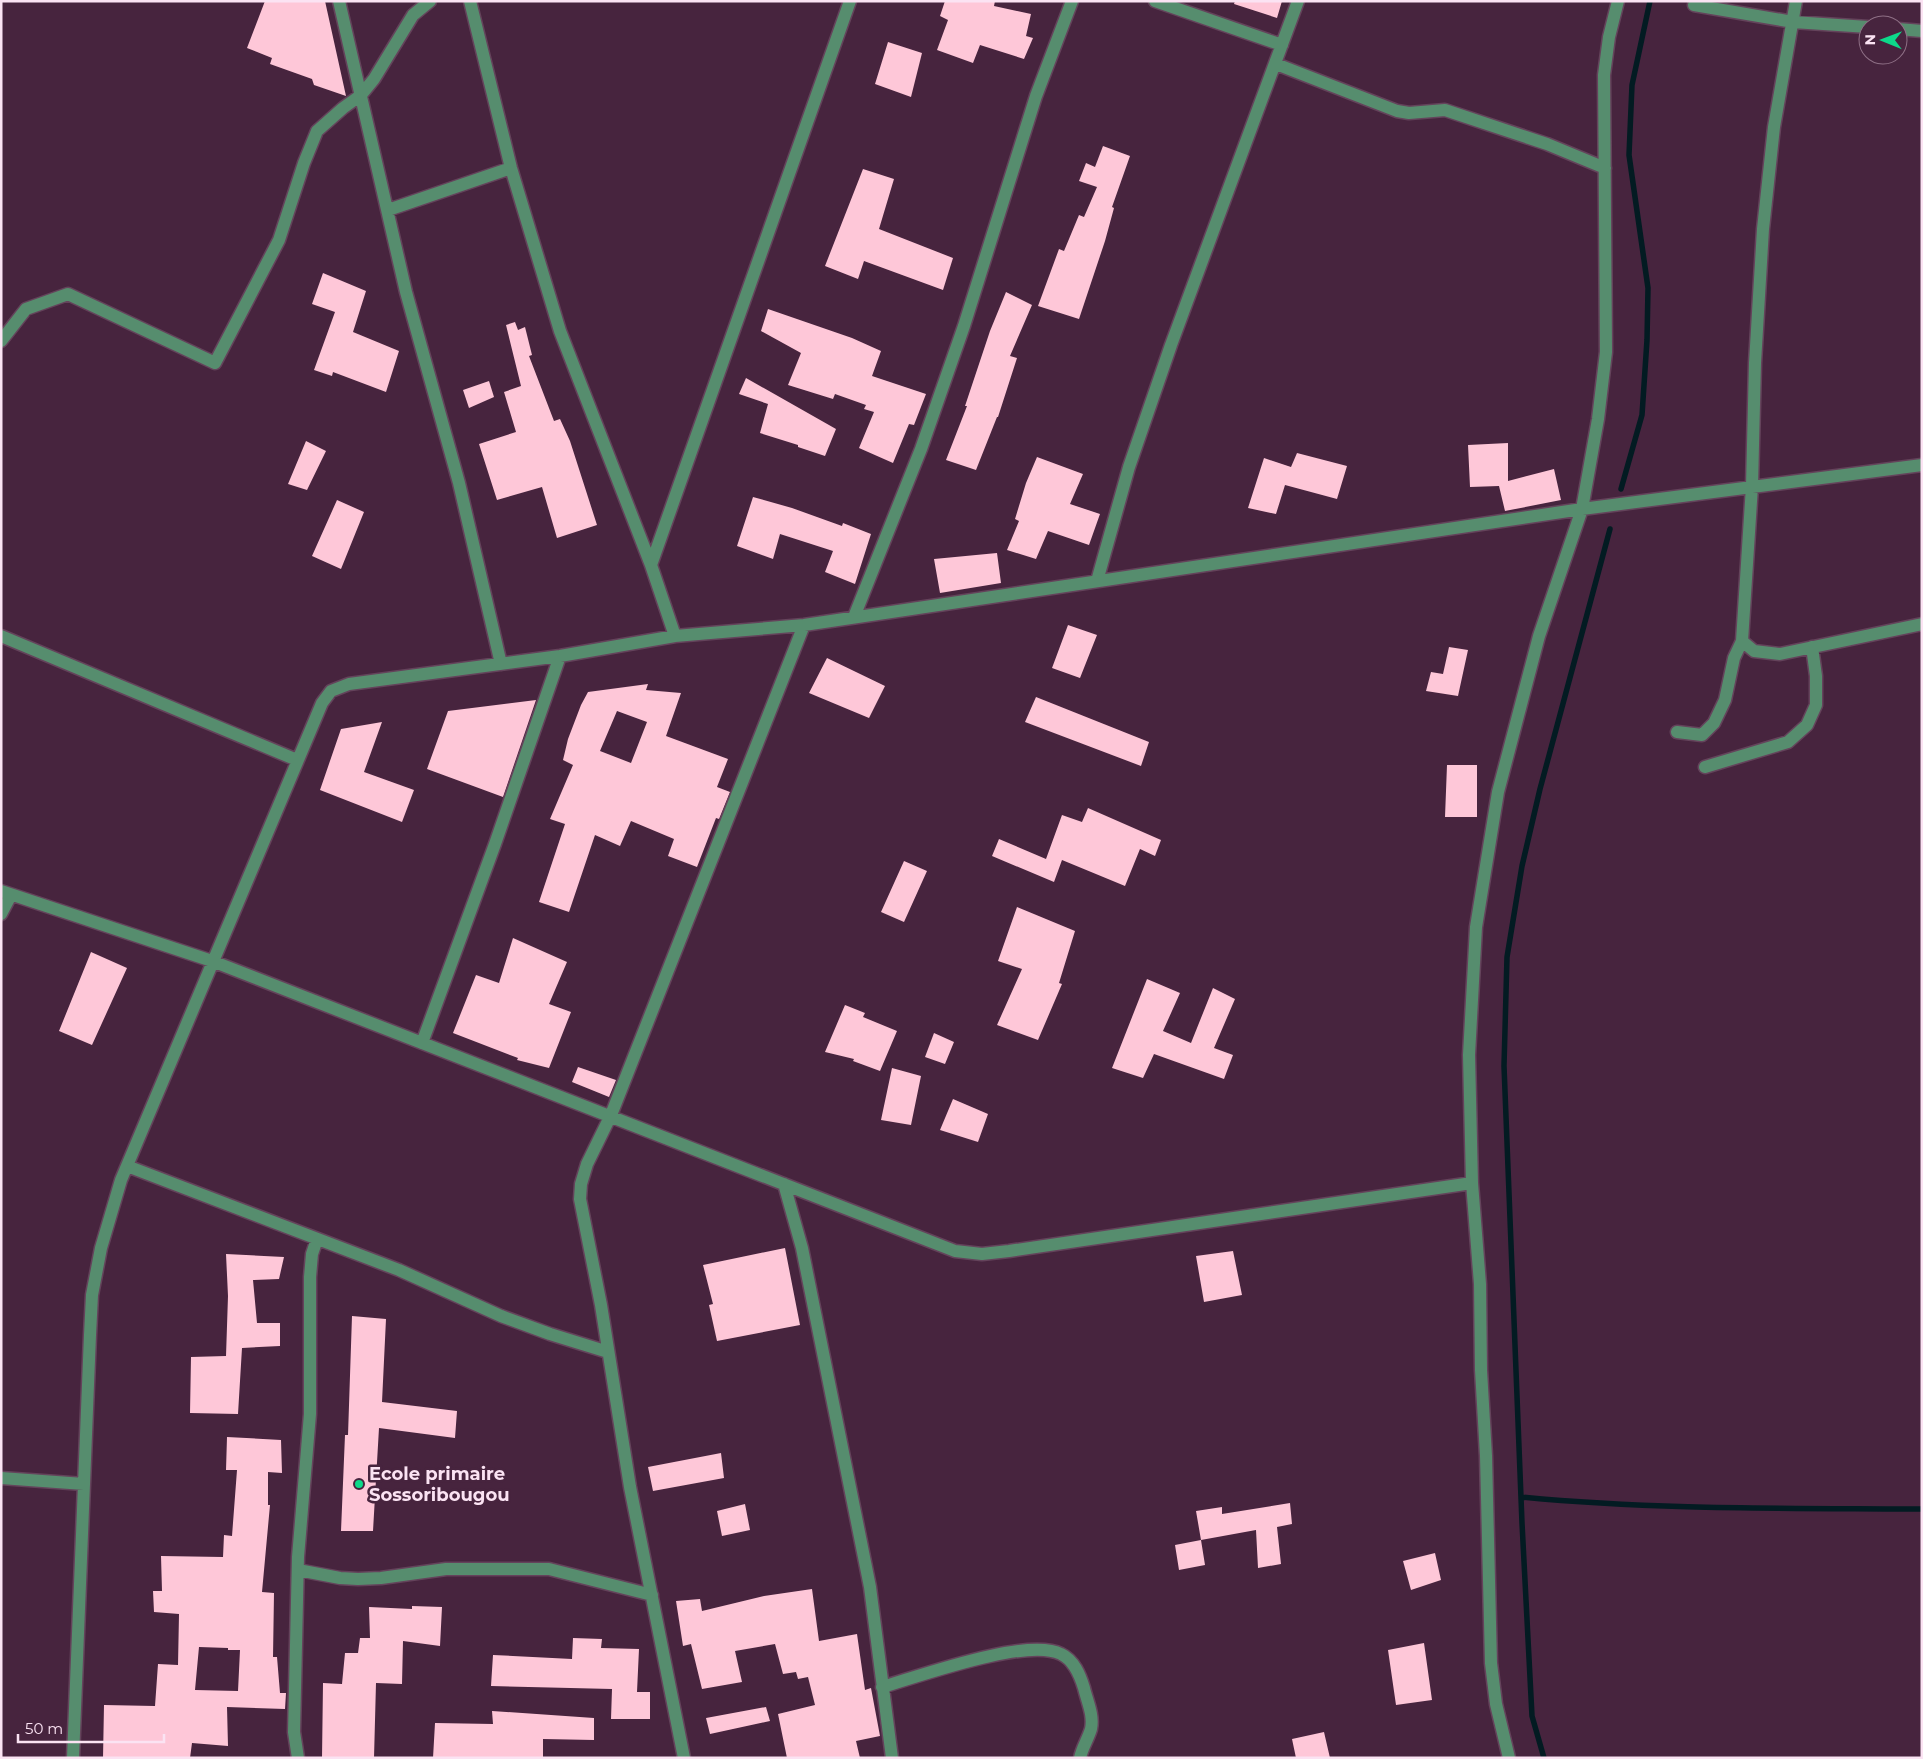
<svg xmlns="http://www.w3.org/2000/svg" width="1923" height="1759" viewBox="0 0 1923 1759" font-family="Montserrat,sans-serif">
<style>
.lines{fill:none;stroke-linecap:round;stroke-linejoin:round}
.stream{stroke:#031b22;stroke-width:5.5}
.building{fill:#fec7d8;fill-rule:evenodd}
.minor-casing{stroke:#64435b;stroke-width:15}
.minor{stroke:#568d6e;stroke-width:12}
.poi-dot{fill:#0dd98a;stroke:#47243e;stroke-width:2}
.labels{text-anchor:middle;dominant-baseline:central;stroke-width:5;stroke-linejoin:round;paint-order:stroke}
.poi-label{font-size:18px;font-weight:bold;fill:#fbe3f3;stroke:#47243e;text-anchor:start}
</style>
<rect width="100%" height="100%" fill="#47243e"/>
<g class="lines">
<path class="stream" d="M1621,489L1642,415L1647,340L1648,288L1629,155L1632,85L1650,1
M1521,1497C1652,1510 1790,1508 1922,1509
M1544,1758L1532,1716L1522,1523L1504,1066L1507,957L1522,866L1540,789L1610,529"/>
</g>
<path class="building" d="M265,1H325L346,96L314,85L312,79L270,64L272,58L247,48Z
M945,1H995L994,6L1031,14L1026,36L1033,38L1024,59L980,45L973,63L937,50L948,20L940,16Z
M1235,1H1282L1277,18L1234,4Z
M888,42L922,53L911,97L875,84Z
M1103,146L1130,156L1112,207L1114,208L1105,241L1079,319L1038,306L1059,249L1064,251L1079,215L1084,217L1097,187L1079,181L1086,163L1095,167Z
M863,169L894,179L879,229L953,258L943,290L864,261L858,279L825,266Z
M323,273L366,291L353,332L399,351L386,392L333,372L332,376L314,370L335,312L312,304Z
M1006,292L1032,305L1010,356L1017,358L998,417H997L976,470L946,460L967,406H965L990,331Z
M768,309L852,338L881,351L872,376L926,394L914,425L909,424L893,463L859,448L874,412L864,409L866,405L835,394L833,399L788,385L801,353L761,331Z
M515,322L518,330L525,327L532,355L529,356L554,421L560,419L570,441L597,525L557,538L542,487L497,500L479,444L516,432L504,392L521,386L506,325Z
M746,378L836,429L825,456L798,447V445L760,433L768,404L739,394Z
M489,381L494,397L469,408L463,390Z
M306,441L326,451L307,490L288,484Z
M1508,443V481L1554,469L1561,500L1505,511L1499,486L1470,487L1468,445Z
M1297,453L1347,466L1337,499L1285,485L1276,514L1248,508L1264,458L1291,467Z
M1037,457L1083,474L1070,504L1100,514L1089,545L1048,531L1036,559L1007,550L1019,521L1015,519L1026,483Z
M753,497L792,508L842,526L843,523L871,534L855,584L825,572L833,551L780,534L773,559L737,546Z
M337,500L364,512L341,569L312,556Z
M997,553L1001,583L940,593L934,559Z
M1068,625L1097,635L1080,678L1052,668Z
M1449,647L1468,650L1458,696L1426,691L1431,672L1443,674Z
M827,658L885,686L869,718L809,693Z
M648,684L646,690L681,693L666,736L728,759L717,787L730,792L719,819L716,818L697,867L668,856L674,839L631,821L620,846L595,835L569,912L539,902L565,824L550,819L573,765L563,760L568,739L581,705L588,692ZM617,711L647,722L631,763L600,751Z
M1036,697L1149,742L1141,766L1025,722Z
M536,700L503,797L427,769L448,711Z
M382,722L364,772L414,790L402,822L320,790L341,729Z
M1447,765H1477V817H1445Z
M1088,808L1161,840L1155,856L1140,849L1125,886L1062,860L1054,882L992,856L999,839L1046,859L1062,815L1082,822Z
M904,861L927,871L904,922L881,912Z
M1017,907L1075,931L1059,983L1062,984L1038,1040L997,1025L1022,969L998,961Z
M513,938L567,962L549,1004L571,1012L549,1068L517,1060L518,1058L453,1033L476,975L499,983Z
M91,952L127,968L92,1045L59,1031Z
M1147,979L1180,993L1163,1031L1191,1043L1213,988L1235,999L1214,1048L1233,1055L1224,1079L1154,1054L1143,1078L1112,1068Z
M845,1005L865,1013L863,1017L897,1031L880,1071L853,1061L854,1059L825,1052Z
M934,1033L954,1042L945,1064L925,1057Z
M578,1067L616,1080L609,1097L572,1082Z
M892,1068L921,1076L911,1125L881,1120Z
M953,1099L988,1114L978,1142L940,1130Z
M785,1248L800,1325L717,1341L709,1305L713,1304L703,1265Z
M1233,1251L1242,1295L1204,1302L1196,1256Z
M226,1254L284,1257L279,1279L253,1280L257,1323H280V1346L242,1348L238,1414L190,1413L191,1357L226,1356L228,1296Z
M352,1316L386,1319L382,1402L457,1411L455,1438L379,1428L373,1531H341L345,1435H348Z
M227,1437L281,1440L282,1473L268,1472V1505H270L262,1592L274,1593L273,1657H277L280,1693H286L285,1709L227,1707L228,1746L192,1743L190,1758H103L104,1705L155,1706L158,1664L178,1665L179,1614L154,1612L153,1591H162L161,1556L223,1557L224,1535L232,1536L237,1470H226ZM199,1647L228,1648V1650H240L238,1691L195,1690Z
M721,1453L724,1478L653,1491L648,1467Z
M1290,1503L1292,1524L1277,1527L1281,1564L1258,1568L1256,1530L1201,1540L1196,1511L1222,1507V1514Z
M745,1504L750,1530L722,1536L717,1511Z
M1201,1540L1205,1565L1179,1570L1175,1545Z
M1435,1553L1441,1580L1411,1590L1403,1561Z
M812,1589L819,1641L857,1634L865,1690L871,1688L880,1736L856,1741L860,1758H787L778,1714L815,1705L808,1677L798,1679L796,1672L783,1674L775,1644L735,1651L742,1682L702,1689L691,1644L683,1646L676,1601L700,1599L702,1611L764,1596Z
M412,1606L442,1607L440,1646L403,1641L402,1684L376,1683L374,1758H322L323,1683L342,1684L345,1653H358L360,1638H370L369,1607L412,1609Z
M573,1638L602,1639L601,1648L639,1649L637,1692H650V1719H611L612,1689L491,1686L493,1655L572,1659Z
M1424,1643L1432,1700L1396,1705L1388,1650Z
M766,1707L770,1721L710,1734L706,1718Z
M492,1711L594,1718V1740L543,1739V1758H433L435,1723L493,1724Z
M1324,1732L1330,1758H1296L1292,1739Z"/>
<g class="lines">
<defs>
<path id="minor" d="M339,1L406,292L459,483L501,664
M470,1L511,168L560,331L651,565L675,636
M1155,1L1282,45
M1796,1L1774,127L1763,229L1755,363L1752,486L1742,641L1754,651L1780,654L1922,624
M1694,5L1793,22L1868,27
M1898,29L1922,31
M1276,64L1397,111L1409,113L1445,110L1547,144L1605,168
M388,210L511,168
M1,341L26,309L68,294L215,363L279,240L304,163L317,131L343,108L361,95L374,79L413,15L430,1
M651,565L850,1
M1097,581L1129,467L1171,345L1298,1
M854,617L921,449L964,326L1036,96L1072,1
M1,636L297,760
M1677,732L1702,735L1714,723L1725,700L1734,658L1742,641
M1705,767L1788,742L1807,725L1816,705V676L1812,647
M1,891L212,961L955,1251L982,1254L1009,1251L1472,1183
M1,914L11,895
M422,1043L495,844L560,656
M127,1166L399,1270L501,1316L550,1334L608,1352
M784,1184L802,1248L870,1587L892,1758
M1,1478L84,1484
M298,1570L340,1578L358,1579L381,1578L446,1569H549L652,1595
M882,1687C920,1676 1027,1637 1061,1654C1074,1660 1080,1675 1084,1688C1087,1701 1094,1715 1091,1729C1088,1739 1082,1748 1080,1758
M73,1758L90,1335L92,1295L101,1248L121,1180L322,703L331,691L349,684L560,656L675,636L804,625L1582,509L1922,465
M298,1758L294,1732L298,1557L310,1414V1277L312,1254L317,1239
M684,1758L630,1487L601,1305L580,1199L581,1184L587,1164L611,1115L804,625
M1509,1758L1496,1704L1491,1663L1486,1456L1481,1370L1480,1284L1472,1183L1469,1055L1476,927L1498,792L1539,636L1582,509L1598,419L1606,352L1604,75L1609,37L1618,1"/>
</defs>
<use href="#minor" class="minor-casing"/>
<use href="#minor" class="minor"/>
</g>
<circle class="poi-dot" cx="359" cy="1484" r="5"/>
<g class="labels">
<g class="poi-label">
<text x="369" y="1474">Ecole primaire<tspan x="369" dy="21">Sossoribougou</tspan></text>
</g>
</g>
<rect width="1923" height="1759" fill="none" stroke="#fbe3f3" stroke-width="5"/>
<g transform="translate(1883 40) rotate(271)"><circle r="24" fill="#47243e" stroke="#8f7086"/>
<path d="M0-4L9 19L0 12L-9 19Z" fill="#0dd98a"/>
<text y="-8" font-size="14" font-weight="bold" text-anchor="middle" fill="#fbe3f3">N</text>
</g>
<path d="M18 1734v8h146v-8" fill="none" stroke="#fbe3f3" stroke-width="2.5"/>
<text x="25" y="1734" font-size="15" fill="#fbe3f3" stroke="#47243e" stroke-width="4" paint-order="stroke">50 m</text>
</svg>
